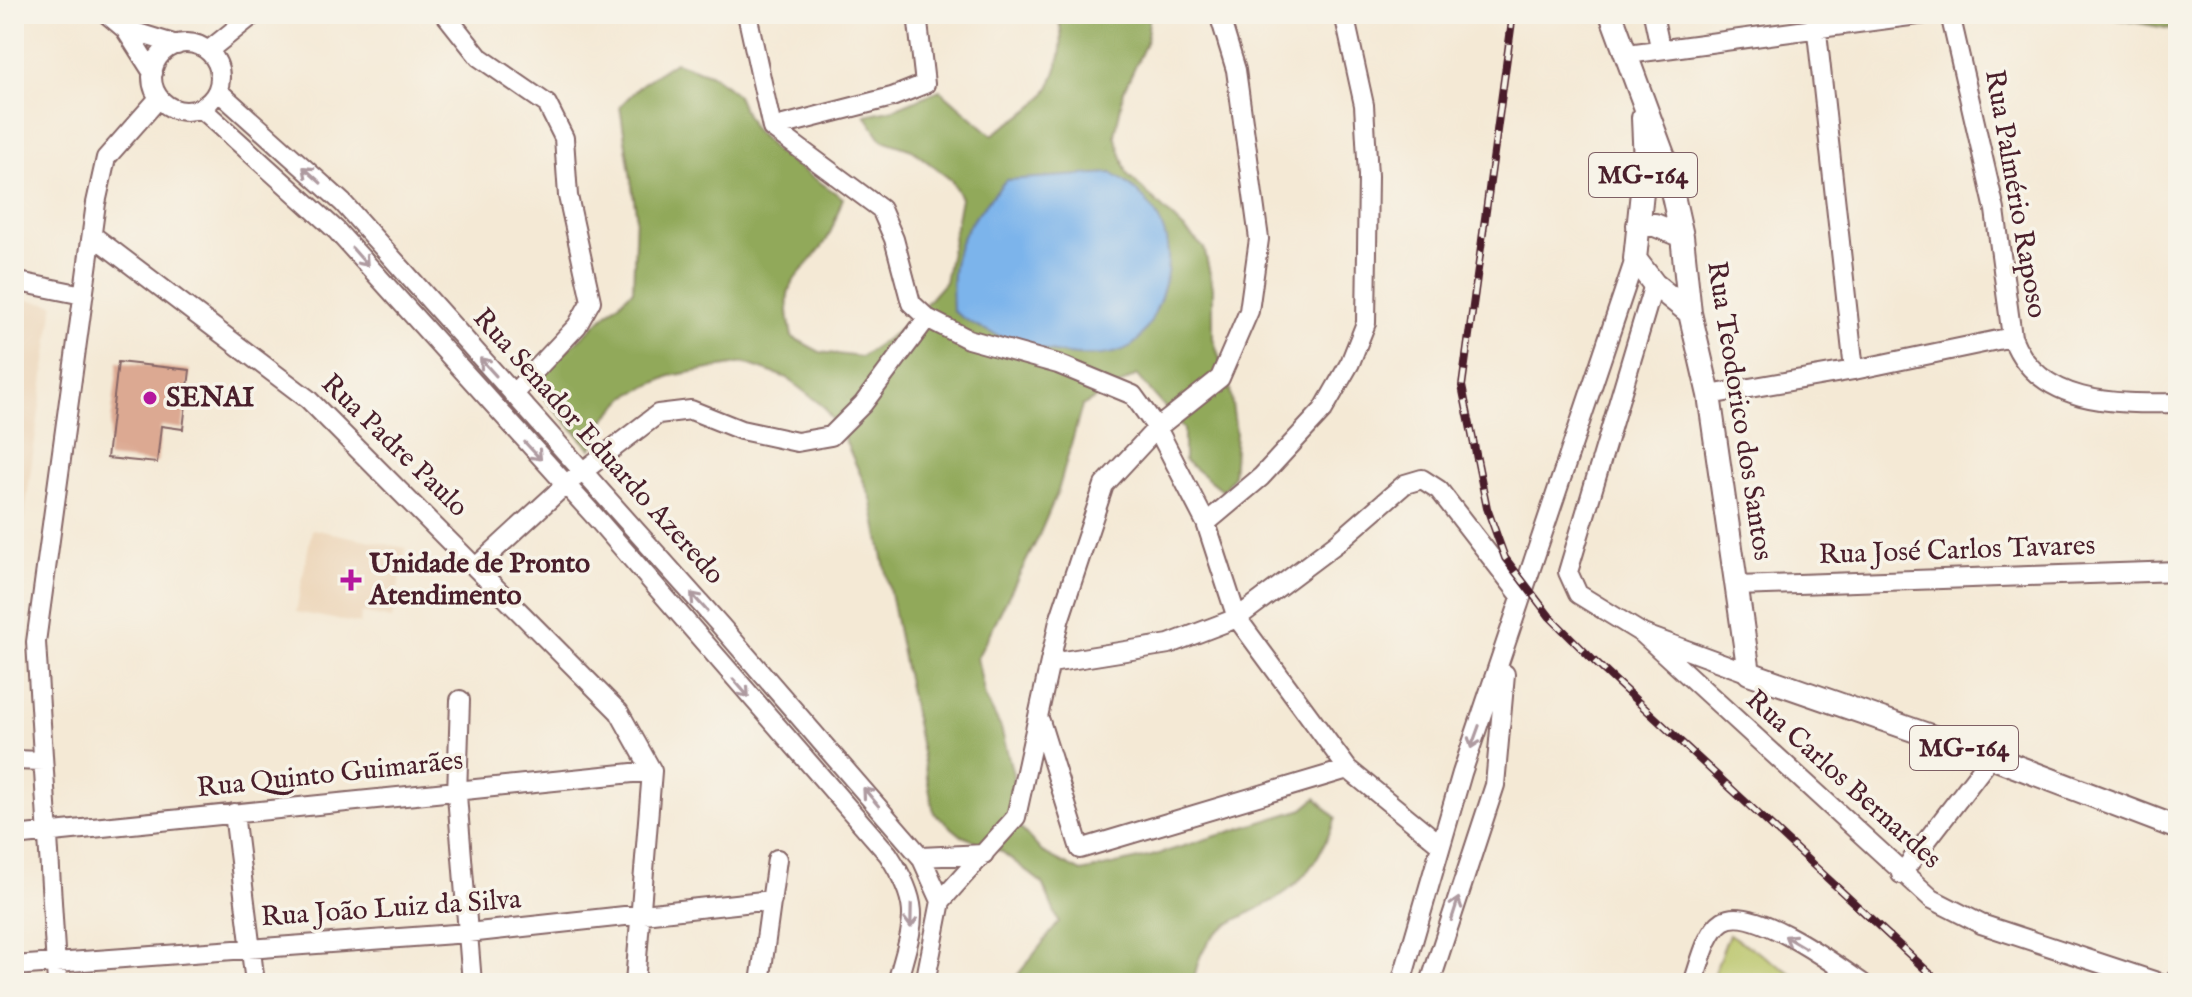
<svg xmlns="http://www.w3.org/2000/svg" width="2192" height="997" viewBox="0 0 2192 997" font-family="'IM FELL English',serif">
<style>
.built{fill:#edd7bb}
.green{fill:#b7c365;stroke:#807148;stroke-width:2}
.forest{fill:#91a95a;stroke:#6e6442;stroke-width:2}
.water{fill:#7bb4eb;stroke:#626a8b;stroke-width:2}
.building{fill:#dca992}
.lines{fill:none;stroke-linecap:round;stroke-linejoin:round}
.minor-casing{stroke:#866666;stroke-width:22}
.major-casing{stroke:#866666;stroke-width:26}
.minor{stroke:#fff;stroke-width:18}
.major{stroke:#fff;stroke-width:22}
.rail-casing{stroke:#4a1f2b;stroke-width:8}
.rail{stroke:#f7f3e8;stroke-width:5;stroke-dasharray:15;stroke-linecap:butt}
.oneway{stroke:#ae9aa0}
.poi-dot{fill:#b5179e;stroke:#f7f3e8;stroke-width:3}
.labels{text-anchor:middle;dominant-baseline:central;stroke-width:7;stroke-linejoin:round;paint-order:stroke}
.shield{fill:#f7f3e8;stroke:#7e5f64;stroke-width:2}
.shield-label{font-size:26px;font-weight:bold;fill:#4a1f2b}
.street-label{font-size:28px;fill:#4a1f2b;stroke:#f7f3e8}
.poi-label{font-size:28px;font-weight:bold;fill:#4a1f2b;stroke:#f7f3e8;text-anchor:start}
</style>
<rect width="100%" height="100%" fill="#f7f3e8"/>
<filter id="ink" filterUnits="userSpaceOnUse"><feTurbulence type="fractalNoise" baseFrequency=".0125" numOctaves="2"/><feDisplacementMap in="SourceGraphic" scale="16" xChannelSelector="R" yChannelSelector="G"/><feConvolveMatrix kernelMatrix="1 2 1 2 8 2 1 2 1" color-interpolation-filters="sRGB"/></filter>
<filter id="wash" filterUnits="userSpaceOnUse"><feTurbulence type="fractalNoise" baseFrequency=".006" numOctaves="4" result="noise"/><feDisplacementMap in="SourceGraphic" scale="32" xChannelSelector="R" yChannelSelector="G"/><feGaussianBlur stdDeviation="1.8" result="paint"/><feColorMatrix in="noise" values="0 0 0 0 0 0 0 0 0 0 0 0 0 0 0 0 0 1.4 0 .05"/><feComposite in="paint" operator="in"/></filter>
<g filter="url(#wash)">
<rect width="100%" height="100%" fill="#f4e9d5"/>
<path class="built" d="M14,298L54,304L18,563H14Z
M312,529L406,548L392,619L361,613L360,624L296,612Z"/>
<path class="green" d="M1729,934L1807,983H1710Z"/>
<path class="forest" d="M1056,14H1150L1146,43L1124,90L1115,135L1127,174L1204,248L1213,287V338L1230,389L1236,433L1233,476L1223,491L1184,460V429L1137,375L1082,406L1058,491L1037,540L977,658L985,697L1001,728L1013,774L1014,821L1042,852L1081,872L1152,856L1303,809L1316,798L1336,818C1323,850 1310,877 1279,897C1237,923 1200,925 1194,983H1008L1013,981L1059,922L1042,883L1001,851L962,836L934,813L871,498L844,438L824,407L787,378L744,363L670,376L627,396L604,420L591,449L531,383L633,290L636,212L620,106L642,84L675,62L712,75L736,94L752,127L776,152L843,198C837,212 833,232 824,244C792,287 780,277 792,337L820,352L861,357L909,323L945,282L961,198L951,180L912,150L882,140L865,115L894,109L940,90L992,135C1006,125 1021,117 1034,106C1057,86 1069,41 1056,14Z
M2110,14H2178V30L2116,19Z"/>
<path class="water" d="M1111,173C1167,205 1182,253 1155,312C1151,322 1140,341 1131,346C1089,372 988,339 953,311C949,242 963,230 1006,180Z"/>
<g id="blocks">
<path class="building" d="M118,362L190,370L183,429L161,426L157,463L107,458Z"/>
</g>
</g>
<g filter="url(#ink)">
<use href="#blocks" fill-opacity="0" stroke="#866666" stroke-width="2"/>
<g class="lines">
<defs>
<path id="minor" d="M107,14L125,29L153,73
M445,14L479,57L547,104L564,138L568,196L591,301L577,326L513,394
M747,14L772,128L881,209L894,239L911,303L927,318
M1653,14L1660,47
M1815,14L1854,370
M1950,14L1995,210L2012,337C2038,406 2117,404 2178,403
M125,29L177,45
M152 77a34 34 0 1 1 68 0a34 34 0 1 1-68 0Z
M208,51L254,14
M1628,54L1925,14
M218,91L343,203L720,625L921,857L941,901L925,983
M201,108L336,230L598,520L888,854C924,909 913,923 897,983
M772,128L892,97L925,84L917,14
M92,235L308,399L619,712L652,771
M14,281L83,295
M1654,284L1568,572L1578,594L1643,634L1749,673
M1709,395L1854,370L2012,337
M1206,523L1261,477L1323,410L1350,363L1366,323L1368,176L1364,105L1344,14
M477,566L565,485L658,414L691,410L741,430L797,442L831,436L863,404L927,318L968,339L1058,364L1133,395L1157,428L1206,523L1237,618L1348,769L1441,845
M1737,586L2178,571
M1643,634L1932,899L1981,924L2160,983
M1051,663L1169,644L1237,618L1337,543L1405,484L1422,479L1439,490L1521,596
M460,700L457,795L472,983
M1040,721L1080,849L1348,769
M14,760L43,761
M234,813L255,983
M14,836L652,771
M921,857L984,854
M1901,874L1991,757
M941,901L1016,817L1059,621L1104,485L1157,428L1220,378L1249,311L1259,239L1236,70L1219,14
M14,966L468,933L772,900
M57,983L36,642L96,203L106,158L159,98
M635,983L652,771
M760,983L777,859
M1401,983L1462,773L1635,259
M1430,983L1495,785L1505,674
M1693,983C1700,965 1706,932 1723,921C1751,903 1836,965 1862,983"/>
<path id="major" d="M1611,14L1665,160L1682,236L1690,313L1709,395L1749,673L1991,757L2178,828
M1643,118L1645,163L1635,259L1654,284L1690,313
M1638,225H1655L1682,236
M2177,983L2178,980"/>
</defs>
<use href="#minor" class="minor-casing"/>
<use href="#major" class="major-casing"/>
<use href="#minor" class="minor"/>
<use href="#major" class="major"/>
<defs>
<path id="rail" d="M1513,14L1462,386L1487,508L1505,558L1550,617L1594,661L1940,983"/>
</defs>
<use href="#rail" class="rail-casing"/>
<use href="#rail" class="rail"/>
</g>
<defs><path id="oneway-shaft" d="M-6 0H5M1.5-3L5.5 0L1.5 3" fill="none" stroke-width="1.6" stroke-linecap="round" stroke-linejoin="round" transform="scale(2)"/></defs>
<g class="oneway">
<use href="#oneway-shaft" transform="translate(312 175) rotate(-138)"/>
<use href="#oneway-shaft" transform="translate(360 257) rotate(49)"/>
<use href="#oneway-shaft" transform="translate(488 367) rotate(-132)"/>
<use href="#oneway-shaft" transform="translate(533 451) rotate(47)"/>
<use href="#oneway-shaft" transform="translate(699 602) rotate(-132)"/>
<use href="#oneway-shaft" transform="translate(741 688) rotate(49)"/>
<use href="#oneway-shaft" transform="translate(1475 737) rotate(110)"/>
<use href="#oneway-shaft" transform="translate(871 797) rotate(-130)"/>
<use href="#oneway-shaft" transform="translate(1455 909) rotate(-72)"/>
<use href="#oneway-shaft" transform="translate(911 916) rotate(91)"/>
<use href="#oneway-shaft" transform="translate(1795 942) rotate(-149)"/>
</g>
</g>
<g class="poi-dot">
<circle cx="150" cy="398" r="8"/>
<path d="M347 568h8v8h8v8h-8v8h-8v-8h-8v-8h8z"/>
</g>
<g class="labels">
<g class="shield">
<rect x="1589" y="153" width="108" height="44" rx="6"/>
<rect x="1910" y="726" width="108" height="44" rx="6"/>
</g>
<g class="shield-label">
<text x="1643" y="175">MG-164</text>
<text x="1964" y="748">MG-164</text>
</g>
<g class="street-label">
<text transform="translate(2015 194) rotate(80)">Rua Palmério Raposo</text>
<text transform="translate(1739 411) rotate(81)">Rua Teodorico dos Santos</text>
<text transform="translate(394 446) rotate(44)">Rua Padre Paulo</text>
<text transform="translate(598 447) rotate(48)">Rua Senador Eduardo Azeredo</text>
<text transform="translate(1957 551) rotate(-2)">Rua José Carlos Tavares</text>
<text transform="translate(330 775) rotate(-6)">Rua Quinto Guimarães</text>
<text transform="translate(1843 780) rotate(42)">Rua Carlos Bernardes</text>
<text transform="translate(391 909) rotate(-4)">Rua João Luiz da Silva</text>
</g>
<g class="poi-label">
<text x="166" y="398">SENAI</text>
<text x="369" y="564">Unidade de Pronto<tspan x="369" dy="32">Atendimento</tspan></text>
</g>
</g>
<rect width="2192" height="997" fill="none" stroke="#f7f3e8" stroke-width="48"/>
</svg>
